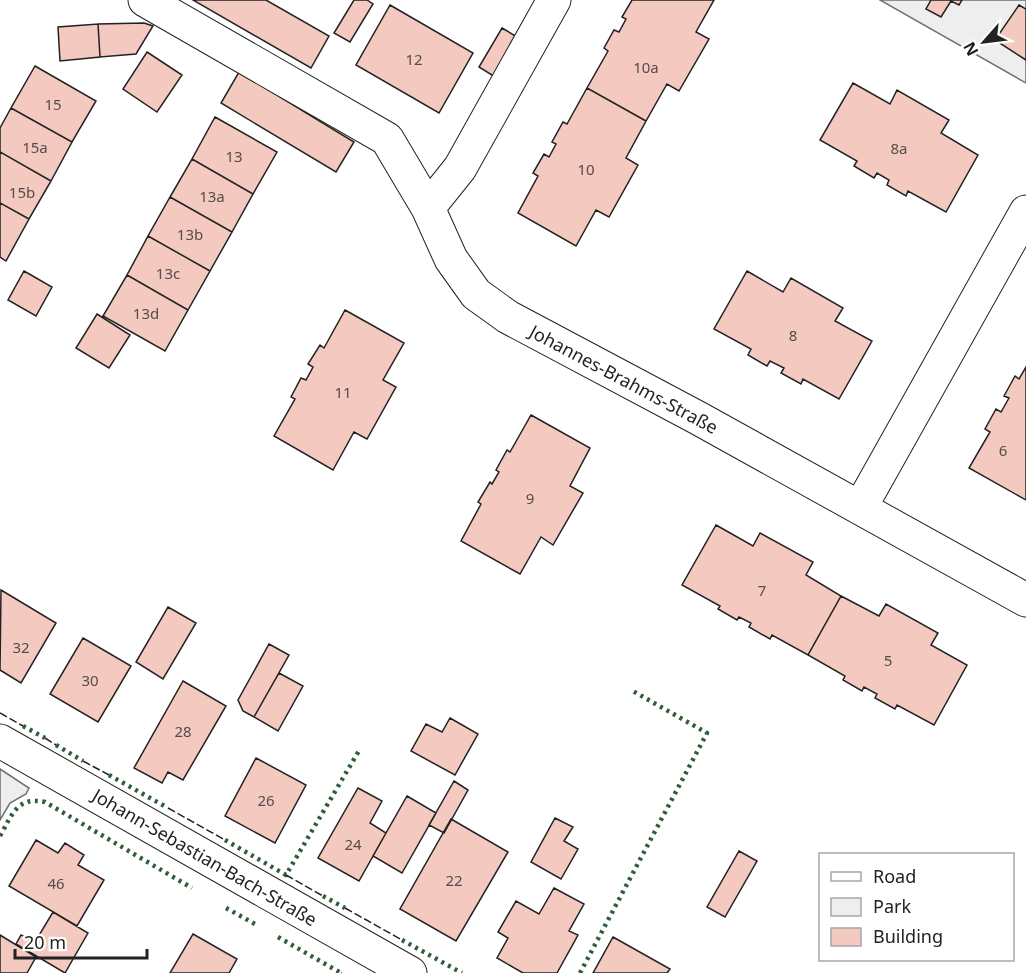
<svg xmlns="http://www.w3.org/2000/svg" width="1026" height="973" viewBox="0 0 1026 973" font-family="'Noto Sans',sans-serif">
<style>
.green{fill:#eee;stroke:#6f6f6f;stroke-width:1.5}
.building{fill:#f3c9c0;stroke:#222;stroke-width:1.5}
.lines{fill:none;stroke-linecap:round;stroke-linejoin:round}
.minor-casing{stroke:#222;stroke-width:35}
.minor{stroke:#fff;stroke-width:33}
.hedge{stroke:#2f5e38;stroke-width:4.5;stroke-dasharray:3 4.5;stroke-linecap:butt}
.fence{stroke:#222;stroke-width:1.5;stroke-dasharray:8 3;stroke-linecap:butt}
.labels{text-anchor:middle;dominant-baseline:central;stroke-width:4.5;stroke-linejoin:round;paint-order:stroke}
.number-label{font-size:15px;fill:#564c4a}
.street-label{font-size:18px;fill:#222;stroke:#fff}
</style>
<rect width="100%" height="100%" fill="#fff"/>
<path class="green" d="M880,0H1026V83Z
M0,769L29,788L26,794L10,803L0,820Z"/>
<path class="building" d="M193,0H266L329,36L311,68Z
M354,0H367L373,4L350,42L334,33Z
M632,0H714L696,32L709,39L679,91L667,84L646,121L587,88L608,51L604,48L614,30L619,32L626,19L622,17Z
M931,0H962L959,5L951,1L941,17L926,9Z
M390,5L473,53L439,113L356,65Z
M1019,5L1026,9V60L995,40Z
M144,23L153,26L136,54L100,57L98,24Z
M98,24L100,57L60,61L58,27Z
M502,28L519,38L495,77L479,67Z
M147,52L182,75L157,112L123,89Z
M35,66L96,101L72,142L11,108Z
M239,72L354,142L336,172L221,103Z
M853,83L890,104L897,90L949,120L941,133L978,155L946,212L908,191L906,196L887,185L889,180L877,173L874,178L854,166L857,161L820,140Z
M587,88L646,121L626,158L638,165L609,217L596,210L576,246L518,213L538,176L533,173L544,154L549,157L556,144L552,142L563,122L567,124Z
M11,108L72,142L51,181L0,152V128Z
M215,117L277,152L253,194L192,159Z
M0,152L51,181L29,219L0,203Z
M192,159L253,194L232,232L170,197Z
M170,197L232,232L210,271L148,236Z
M0,203L29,219L6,261L0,257Z
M148,236L210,271L188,310L127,275Z
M24,271L52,287L36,316L8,300Z
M747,271L783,292L791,278L843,308L835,321L872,341L839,399L803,379L801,384L781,373L784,368L770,361L767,366L748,355L751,349L714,329Z
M127,275L188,310L165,351L103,316Z
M345,310L404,343L383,380L396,387L367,439L354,432L333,470L274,436L295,399L291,397L301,378L306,380L313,367L308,364L320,345L324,348Z
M97,314L130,335L109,368L76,348Z
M1026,367V500L969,468L990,432L985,429L996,409L1001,412L1009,398L1004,396L1015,376L1019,379Z
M531,415L590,448L570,486L583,493L553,545L541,537L520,574L461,541L481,504L478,502L490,482L492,484L499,472L496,470L507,450L510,452Z
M716,525L753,546L760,533L813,562L806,575L841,596L808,655L772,635L770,639L749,627L751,623L739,617L737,620L718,609L720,606L682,585Z
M1,590L56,623L21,683L0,670Z
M841,596L879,616L886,604L938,633L931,645L967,665L934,725L897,705L895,709L875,698L877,694L864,687L862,691L843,680L845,676L808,655Z
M168,607L196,623L163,679L136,662Z
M83,638L131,666L98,722L50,694Z
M269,644L289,655L254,717L243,711L238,700Z
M279,673L303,686L278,731L254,717Z
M183,681L226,706L183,780L168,772L162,783L134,768Z
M450,718L478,734L455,775L411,751L426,724L442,732Z
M256,758L306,785L275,843L225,816Z
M454,781L468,790L444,833L429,825Z
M358,788L382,801L370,823L386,833L359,881L318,858Z
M407,796L436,813L402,873L373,856Z
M555,818L573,827L564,841L578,849L561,879L531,862Z
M451,819L508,852L456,941L400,909Z
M36,840L58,853L65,843L84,855L78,865L104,880L77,926L9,886Z
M739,851L757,861L725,917L707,907Z
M554,888L584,904L569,931L578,935L557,973H523L497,958L508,938L498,932L516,901L539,914Z
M53,912L88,933L65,973L16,944L21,935L35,942Z
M193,934L237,959L229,973H170Z
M0,935L36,957L27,973H0Z
M613,937L670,969L667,973H593Z"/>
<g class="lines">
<defs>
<path id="minor" d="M145,0L387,139L428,208L451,259L476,294L508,317L698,418L1026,600
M428,208L460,168L554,0
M860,508L1026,212
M0,741L410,973"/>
</defs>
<use href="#minor" class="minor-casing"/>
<use href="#minor" class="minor"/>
<path class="hedge" d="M23,726L45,738
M56,745L83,761
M109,775L168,808
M0,836C12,815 17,796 45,802L192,888
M225,840L286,875L360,749
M323,896L345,908
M226,908L255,924
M278,937L341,973
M402,940L462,973
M580,973L707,733L631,690"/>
<path class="fence" d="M0,713L23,726
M45,738L56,745
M83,761L109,775
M168,808L225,840
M286,875L323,896
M345,908L402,940
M341,973H342"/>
</g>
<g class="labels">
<g class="number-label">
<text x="414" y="59">12</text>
<text x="646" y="67">10a</text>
<text x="53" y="104">15</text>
<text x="35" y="147">15a</text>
<text x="899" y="148">8a</text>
<text x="234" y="156">13</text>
<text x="586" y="169">10</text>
<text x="22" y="192">15b</text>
<text x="212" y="196">13a</text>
<text x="190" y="234">13b</text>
<text x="168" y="273">13c</text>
<text x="146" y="313">13d</text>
<text x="793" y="335">8</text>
<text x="343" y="392">11</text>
<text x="1003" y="450">6</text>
<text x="530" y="498">9</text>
<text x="762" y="590">7</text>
<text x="21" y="647">32</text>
<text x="888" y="660">5</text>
<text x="90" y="680">30</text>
<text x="183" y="731">28</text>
<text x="266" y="800">26</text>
<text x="353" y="844">24</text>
<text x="454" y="880">22</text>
<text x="56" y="883">46</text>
</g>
<g class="street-label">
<text transform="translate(624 379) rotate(28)">Johannes-Brahms-Straße</text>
<text transform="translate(205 857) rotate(30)">Johann-Sebastian-Bach-Straße</text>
</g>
</g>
<rect x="819" y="853" width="195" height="108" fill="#ffffff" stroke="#a7a7a7" stroke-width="1.5"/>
<rect x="831" y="872" width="30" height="9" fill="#ffffff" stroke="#a7a7a7" stroke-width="1.5"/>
<text x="873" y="883" font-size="18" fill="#222222">Road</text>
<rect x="831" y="898" width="30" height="18" fill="#eeeeee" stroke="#a7a7a7" stroke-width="1.5"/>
<text x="873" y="913" font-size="18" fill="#222222">Park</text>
<rect x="831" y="928" width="30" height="18" fill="#f3c9c0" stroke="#a7a7a7" stroke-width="1.5"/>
<text x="873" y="943" font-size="18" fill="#222222">Building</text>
<g transform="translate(984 42) rotate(242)" stroke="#ffffff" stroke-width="4.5" paint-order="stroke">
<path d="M0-4.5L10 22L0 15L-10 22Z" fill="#222222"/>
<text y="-9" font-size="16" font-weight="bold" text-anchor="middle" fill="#222222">N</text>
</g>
<path d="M15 949v9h132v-9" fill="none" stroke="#222222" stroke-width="3"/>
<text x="24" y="949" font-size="18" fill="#222222" stroke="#ffffff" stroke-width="4.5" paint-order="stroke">20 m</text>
</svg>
